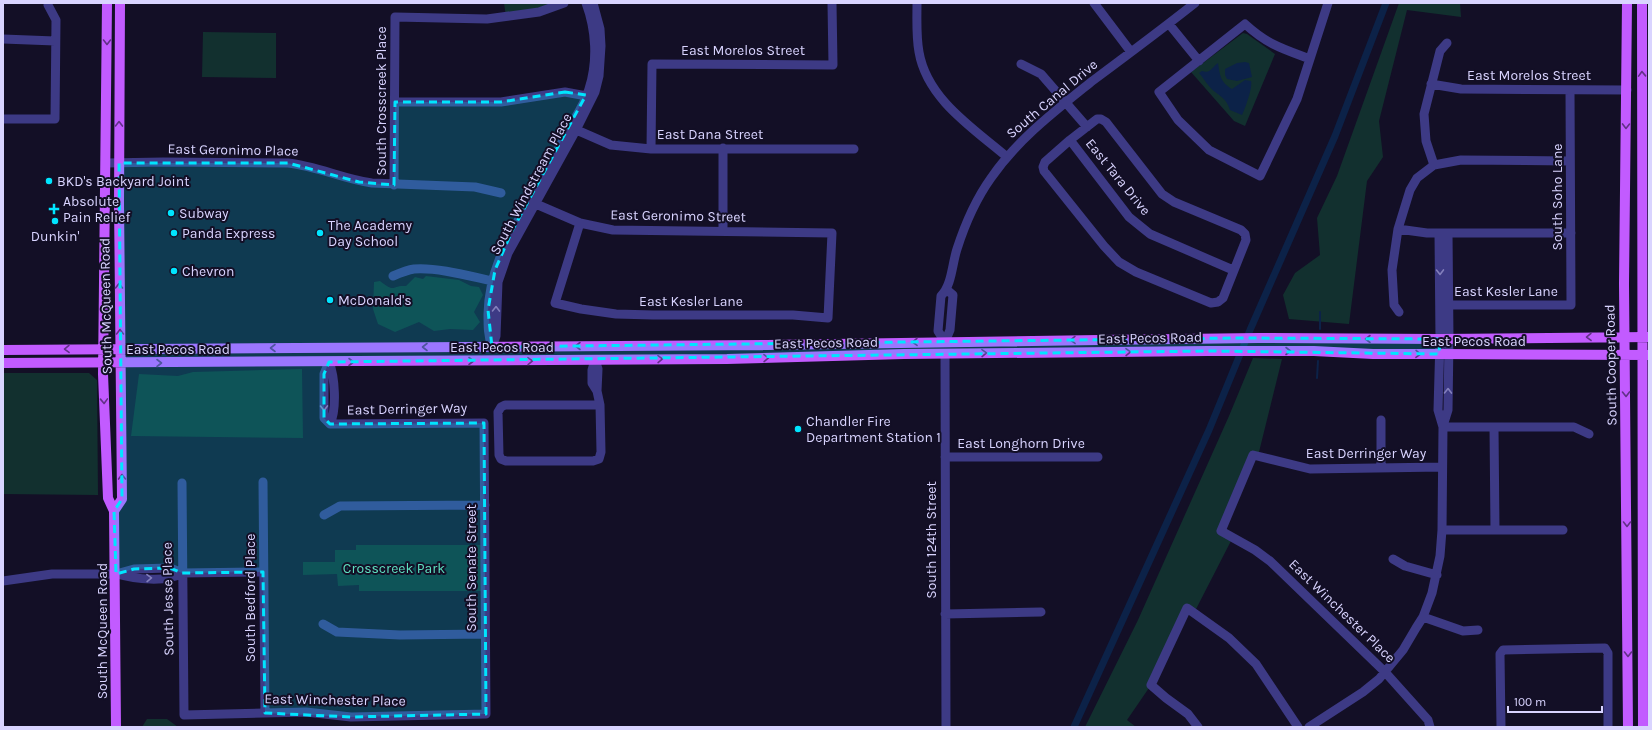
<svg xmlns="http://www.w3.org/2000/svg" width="1652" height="730" viewBox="0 0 1652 730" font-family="Karla,sans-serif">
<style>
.green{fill:#12302f}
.water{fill:#0c2248}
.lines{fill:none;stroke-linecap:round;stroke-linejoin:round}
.stream{stroke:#0c2248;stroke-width:2}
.canal{stroke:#0c2248;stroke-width:7}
.minor{stroke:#3d3a85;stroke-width:9}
.major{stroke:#c25bff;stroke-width:10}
.oneway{stroke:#623188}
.oneway2{stroke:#837fbc}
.marked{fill:#00e5ff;fill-opacity:0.2;stroke:#00e5ff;stroke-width:3;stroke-dasharray:8 5;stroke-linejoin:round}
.poi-dot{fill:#00e5ff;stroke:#130f26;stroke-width:1.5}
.labels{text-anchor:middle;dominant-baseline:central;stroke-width:4;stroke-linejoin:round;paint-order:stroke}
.street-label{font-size:14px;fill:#d9d4ff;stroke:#130f26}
.poi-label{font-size:14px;fill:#d9d4ff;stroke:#130f26;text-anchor:start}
.park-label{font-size:14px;fill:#5fe0c0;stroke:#130f26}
</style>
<rect width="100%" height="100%" fill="#130f26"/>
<path class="green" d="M504,3H564L506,17Z
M1399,3H1460L1461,17L1407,10L1379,121L1383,157L1367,181L1349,324L1289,319L1283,295L1295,273L1320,255L1317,218L1337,176Z
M203,32L276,33V78L202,77Z
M1243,33L1247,34L1275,54L1245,126L1234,121L1191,72Z
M426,276L459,280L471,286L479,287L483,295L474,312L480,322L473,330L450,329L434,331L419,322L395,332L378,324L373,309L374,282L380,281C397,294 390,285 406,286L415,277L423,279Z
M1253,358L1282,359L1258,456L1254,455L1221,531L1233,537L1194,613L1187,608L1151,685L1127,720L1136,727H1085L1138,620L1229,416Z
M302,369L303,438L131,436L139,374L178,376L193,372Z
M3,373H89L97,380L98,495L3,494Z
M356,545H484V591H359V585L338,586L337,574L303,575V562H335V550H356Z
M147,719H167L178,727H142Z"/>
<path class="water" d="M1245,62L1249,63L1252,77L1237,81L1227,79L1225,75V69L1237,63Z
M1218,63C1220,75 1220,82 1232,89L1245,80L1251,81C1253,87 1245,109 1242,115L1230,110C1225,95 1217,96 1209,86C1205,82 1203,77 1199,73L1202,71C1211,74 1212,67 1218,63Z"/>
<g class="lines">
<path class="stream" d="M1320,312V329
M1317,378L1318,361"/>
<path class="canal" d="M1074,727L1209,430L1250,330L1335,136L1386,3"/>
<path class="minor" d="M917,3C917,19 916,36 919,52C927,99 973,128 1007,157
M1094,3L1131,52
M1169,24L1199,61
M3,39L55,41
M1310,59C1283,49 1268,45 1245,24L1159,92L1178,120L1209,150L1260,176L1297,99L1328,3
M1021,64L1041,74L1087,127
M1431,84L1461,89L1627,90
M395,102H501L565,92L592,97
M3,119H55L56,20L48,5
M1097,119H1101L1106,122L1162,194L1174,202L1241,230L1245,234L1246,240L1223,298L1218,302L1211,303L1136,272L1119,262L1104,246L1044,171L1043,167L1045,162L1070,140Z
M572,128L611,145L651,149H854
M1070,140L1129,217L1150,234L1233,270
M723,148V231
M651,149L652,64L833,65L832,3
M106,163L163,162L288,163C317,166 343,179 372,183L475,187L501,193
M1434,165L1426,141L1424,114L1440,51L1447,43
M394,185L395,17L487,19L539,12L564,3
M529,201L580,223L613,230L832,233L828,318L793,315H653L616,314L581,309L555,303L580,223
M1398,229L1427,233H1571
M393,276C400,273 407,270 414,269C438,267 473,277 497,282
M1440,305H1571L1570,90
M1399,312L1394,305L1392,270L1398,229L1410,190L1417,178L1434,165L1461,160L1570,161
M945,342L938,331L941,296C952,285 952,264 957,249C965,224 976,199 991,178C1018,139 1055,111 1091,82C1126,56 1161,30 1195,3
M945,342L950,330L953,295L947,290
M492,347L496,336L498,282L508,253L576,130L595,92L599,76L601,46L600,29L593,3
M492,347C488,336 488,326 488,314C489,269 509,237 530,199C544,175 557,152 570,127C577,115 585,103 589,89C598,61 596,30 586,3
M945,354L946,727
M595,360L592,370V383L597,391L600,405L601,452L599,459L593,461H506L501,459L499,455L498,412L501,407L505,405H600
M595,360L598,369L597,391
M329,362L324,374V418L330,424
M329,362C335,377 337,409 330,424
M1381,420V468
M1443,426L1448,410L1449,339L1448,233
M1443,427H1574L1589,434
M1494,427L1495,530
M945,457H1098
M263,482L265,713
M182,483L184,715L306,712L351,717L486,714L484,423L330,424
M324,515L340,506L485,505
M1442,530H1563
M1393,559L1405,566L1437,575
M117,574C135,579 166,583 182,573
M3,581L52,574H116L134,569L170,568L182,573L263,572
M945,614L1041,612
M1423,617L1463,631L1478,630
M323,624L337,632L400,635L485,634
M1198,727L1188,714L1166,698L1151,685L1187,608L1229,638L1256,664L1298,727
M1309,727L1363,692L1379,679L1403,650L1416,628L1423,617L1432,593L1440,556L1442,530L1443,427L1438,410L1440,339L1439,233
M1430,727L1428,720L1385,672L1270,561L1255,550L1221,531L1253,455L1310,469L1442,467
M1501,727L1500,654L1503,650L1605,648L1608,653V727"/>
<path class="major" d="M107,3L103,374L108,498L114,511L116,727
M1627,3L1624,284L1628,727
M1642,3L1643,727
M3,350L767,345L1099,340L1258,338L1440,339L1649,337
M3,363L727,359L904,354L1208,351H1314L1373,354H1439L1649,355
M114,511L122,499L119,203L120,3"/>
</g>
<defs><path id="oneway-chevron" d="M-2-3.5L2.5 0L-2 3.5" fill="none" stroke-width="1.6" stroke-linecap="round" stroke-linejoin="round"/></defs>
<g class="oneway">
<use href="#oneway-chevron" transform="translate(107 42) rotate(90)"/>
<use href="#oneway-chevron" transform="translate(1642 74) rotate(-92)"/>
<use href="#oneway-chevron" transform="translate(119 124) rotate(-89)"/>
<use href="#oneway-chevron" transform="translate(1626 126) rotate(91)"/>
<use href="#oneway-chevron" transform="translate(119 286) rotate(-90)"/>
<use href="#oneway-chevron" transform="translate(120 332) rotate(-90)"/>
<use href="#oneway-chevron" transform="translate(1589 337) rotate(179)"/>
<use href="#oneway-chevron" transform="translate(1368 339) rotate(180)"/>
<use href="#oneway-chevron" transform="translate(1073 340) rotate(179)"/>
<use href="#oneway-chevron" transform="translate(915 342) rotate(179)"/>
<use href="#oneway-chevron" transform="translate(578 346) rotate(180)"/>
<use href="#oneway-chevron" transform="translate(425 347) rotate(180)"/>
<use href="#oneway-chevron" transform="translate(273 348) rotate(180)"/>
<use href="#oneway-chevron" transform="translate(67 349) rotate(179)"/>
<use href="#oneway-chevron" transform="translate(1288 351)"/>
<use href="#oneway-chevron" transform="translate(1128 352) rotate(-1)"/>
<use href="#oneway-chevron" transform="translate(984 353) rotate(-1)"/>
<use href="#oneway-chevron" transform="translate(1418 354) rotate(1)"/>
<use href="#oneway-chevron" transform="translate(766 358) rotate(-1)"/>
<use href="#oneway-chevron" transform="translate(660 359) rotate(-1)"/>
<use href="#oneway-chevron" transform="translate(471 361)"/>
<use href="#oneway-chevron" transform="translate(530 361) rotate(-1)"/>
<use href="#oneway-chevron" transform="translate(351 362)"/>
<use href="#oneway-chevron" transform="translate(159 363)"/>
<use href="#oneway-chevron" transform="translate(1626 394) rotate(89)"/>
<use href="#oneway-chevron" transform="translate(104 401) rotate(88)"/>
<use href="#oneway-chevron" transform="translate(122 477) rotate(-91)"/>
<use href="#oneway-chevron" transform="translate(1627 524) rotate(90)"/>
<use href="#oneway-chevron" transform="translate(1628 654) rotate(90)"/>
</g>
<g class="oneway2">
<use href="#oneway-chevron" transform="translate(1440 272) rotate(89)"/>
<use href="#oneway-chevron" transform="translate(496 309) rotate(-89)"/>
<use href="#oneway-chevron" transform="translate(1448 391) rotate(-89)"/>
<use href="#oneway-chevron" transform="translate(324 408) rotate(89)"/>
<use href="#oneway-chevron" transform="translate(149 578) rotate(-1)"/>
</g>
<path class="marked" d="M565,92L586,95L512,231L495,270L488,310L492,347L1238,338L1440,339L1439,354L1208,351L329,362L324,374V418L330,424L484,423L486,714L351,717L265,713L263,572L182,573L170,568L134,569L116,574L114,511L122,499L119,163H288L359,182L394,185L395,102H501Z"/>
<g class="poi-dot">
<circle cx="49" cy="181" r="4"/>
<path d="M52 203h4v4h4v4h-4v4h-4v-4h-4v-4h4z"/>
<circle cx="171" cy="213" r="4"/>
<circle cx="55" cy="221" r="4"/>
<circle cx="174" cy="233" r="4"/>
<circle cx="320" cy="233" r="4"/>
<circle cx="174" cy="271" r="4"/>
<circle cx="330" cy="300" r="4"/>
<circle cx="798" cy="429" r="4"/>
</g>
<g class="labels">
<g class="street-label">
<text x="743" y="50">East Morelos Street</text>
<text x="1529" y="75">East Morelos Street</text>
<text transform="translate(1052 99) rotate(-40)">South Canal Drive</text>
<text transform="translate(381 101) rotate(-90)">South Crosscreek Place</text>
<text x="710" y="134">East Dana Street</text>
<text transform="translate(233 150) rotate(1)">East Geronimo Place</text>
<text transform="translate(1118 177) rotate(51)">East Tara Drive</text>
<text transform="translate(531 184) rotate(-62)">South Windstream Place</text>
<text transform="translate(1557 197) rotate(-90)">South Soho Lane</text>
<text transform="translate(678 216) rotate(1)">East Geronimo Street</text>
<text x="1506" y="291">East Kesler Lane</text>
<text x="691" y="301">East Kesler Lane</text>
<text transform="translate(106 306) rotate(-91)">South McQueen Road</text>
<text transform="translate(1150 338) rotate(-1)">East Pecos Road</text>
<text x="1474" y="341">East Pecos Road</text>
<text transform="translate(826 343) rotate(-1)">East Pecos Road</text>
<text x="502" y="347">East Pecos Road</text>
<text x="178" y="349">East Pecos Road</text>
<text transform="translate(1611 365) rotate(-91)">South Cooper Road</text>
<text transform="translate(407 409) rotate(-1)">East Derringer Way</text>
<text x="1021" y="443">East Longhorn Drive</text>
<text x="1366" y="453">East Derringer Way</text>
<text transform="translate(931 540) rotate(-90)">South 124th Street</text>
<text transform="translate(471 568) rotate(-90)">South Senate Street</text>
<text transform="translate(250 598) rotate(-90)">South Bedford Place</text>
<text transform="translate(168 599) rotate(-91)">South Jesse Place</text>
<text transform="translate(1342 611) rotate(44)">East Winchester Place</text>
<text transform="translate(102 631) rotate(-90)">South McQueen Road</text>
<text transform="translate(335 700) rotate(1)">East Winchester Place</text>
</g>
<g class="poi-label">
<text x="57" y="181">BKD's Backyard Joint</text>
<text x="63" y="201">Absolute<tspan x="63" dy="16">Pain Relief</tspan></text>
<text x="179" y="213">Subway</text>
<text x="328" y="225">The Academy<tspan x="328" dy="16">Day School</tspan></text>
<text x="182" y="233">Panda Express</text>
<text x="55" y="236" text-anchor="middle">Dunkin'</text>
<text x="182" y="271">Chevron</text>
<text x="338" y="300">McDonald's</text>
<text x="806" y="421">Chandler Fire<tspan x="806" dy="16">Department Station 1</tspan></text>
</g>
<g class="park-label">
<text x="394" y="568">Crosscreek Park</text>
</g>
</g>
<rect width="1652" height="730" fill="none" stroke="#d9d4ff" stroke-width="8"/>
<path d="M1508 706v6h94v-6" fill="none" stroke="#d9d4ff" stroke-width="2"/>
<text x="1514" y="706" font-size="12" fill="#d9d4ff" stroke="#130f26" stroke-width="3" paint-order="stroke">100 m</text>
</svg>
